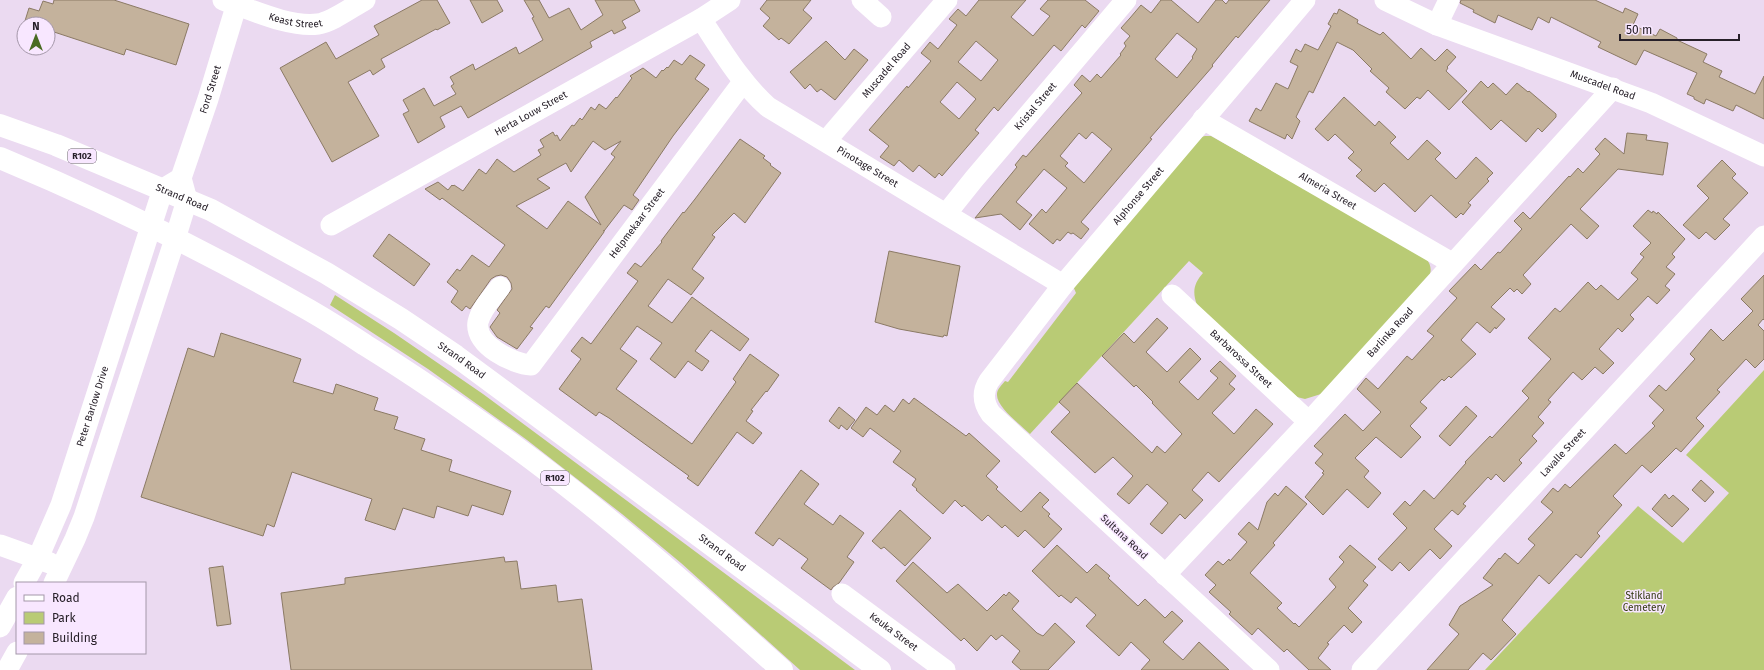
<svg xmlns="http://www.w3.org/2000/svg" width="1764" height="670" viewBox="0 0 1764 670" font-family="'Fira Sans',sans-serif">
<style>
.green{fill:#b9cb75}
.building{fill:#c4b29c;stroke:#8b7a65;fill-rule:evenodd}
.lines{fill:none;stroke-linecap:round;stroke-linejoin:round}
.minor{stroke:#fff;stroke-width:21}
.major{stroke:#fff;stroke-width:22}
.labels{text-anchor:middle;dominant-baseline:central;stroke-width:3;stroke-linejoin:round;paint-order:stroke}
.shield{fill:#f8e7ff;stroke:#665c69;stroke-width:1}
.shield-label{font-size:9px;font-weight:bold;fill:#272029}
.street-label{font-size:10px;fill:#272029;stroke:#f8e7ff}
.park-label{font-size:10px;fill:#323911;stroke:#f8e7ff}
</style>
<rect width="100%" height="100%" fill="#ebdaf1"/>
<path class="green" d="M1205,136H1211L1426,258C1431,265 1432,270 1429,277L1321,394L1305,399L1297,397L1197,305C1192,292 1194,283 1203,273L1189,261L1030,434C1021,425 996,407 997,394C997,389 1002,385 1005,381L1008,382L1076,293L1073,286L1201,137Z
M335,295L394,333L483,394L855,670H800L681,563L622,514L527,440L428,369L330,305Z
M1764,370V670H1485L1638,506L1683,543L1729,493L1686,455Z"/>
<path class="building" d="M54,0H114L189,24L176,65L126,49L124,55L48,30V24H24L29,8L39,11L43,1L53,4Z
M422,0H437L450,23L437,30L436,29L381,59L385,67L373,75L370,70L348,82L379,136L332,162L280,68L326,42L336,59L379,35L374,26Z
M470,0H497L503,11L482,23Z
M524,0H539L549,18L569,8L581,30L603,15L595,0H634L640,11L622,21L626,28L614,34L612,30L590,42L592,47L468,118L461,106L440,117L445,127L418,143L403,114L409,111L403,100L424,88L434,106L456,94L451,86L454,84L450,77L473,64L475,70L516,47L519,54L543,40L532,18L534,17Z
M767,0H811L803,10L812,18L789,44L781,38L779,40L763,26L770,18L760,9Z
M979,0H1026L1011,17L1033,36L1050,16L1040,9L1048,0H1085L1099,11L1085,28L1082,25L1061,51L1054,45L998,111L994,107L975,130L979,133L942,176L939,173L935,178L919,165L913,172L899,160L894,166L880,157L889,146L869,130L907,86L908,88L931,61L921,53L930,42L938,49L957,25L949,19L958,9L966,16ZM976,41L998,60L981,81L958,62ZM957,82L976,99L959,119L940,102Z
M1161,0H1171L1198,23L1216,0H1222L1226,4L1229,0H1270L1238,38L1236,36L1212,65L1213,66L1150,138L1152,139L1081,222L1089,229L1081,239L1073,233L1071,234L1068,232L1060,241L1057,239L1053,244L1029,224L1042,209L1046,213L1067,188L1044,169L1016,202L1032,215L1020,230L1001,214L975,218L1017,167L1015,165L1023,155L1026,157L1082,93L1074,85L1082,75L1090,82L1097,74L1101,78L1121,55L1120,54L1126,46L1124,43L1130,36L1121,28L1130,18L1141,5L1151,13ZM1177,33L1197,49L1192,57L1193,58L1177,78L1155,59ZM1092,132L1112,149L1084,183L1065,166L1068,163L1060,156L1079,133L1086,139Z
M1461,0H1595L1623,13L1625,8L1638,14L1633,25L1656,36L1660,29L1677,38V40L1707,54L1703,62L1722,71L1719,77L1755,94L1764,76V119L1736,105L1733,111L1706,99L1704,104L1694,99V97L1687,94L1697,73L1644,50L1636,65L1598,47L1601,42L1551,17L1549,23L1538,17L1532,30L1498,15L1495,23L1473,12L1474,10L1460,3Z
M1339,9L1358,20L1357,23L1380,35L1383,32L1411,59L1421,48L1435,61L1447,49L1456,57L1447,67L1448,68L1446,71L1467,91L1449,110L1428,90L1420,99L1417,97L1405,109L1386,92L1389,88L1370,71L1372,69L1353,50L1337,42L1313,93L1309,91L1296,117L1300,121L1292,139L1287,134L1285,139L1249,121L1256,108L1261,111L1276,83L1288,89L1298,66L1290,62L1296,49L1301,52L1305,44L1318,50L1331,26L1328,24L1334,13L1337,14Z
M826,41L845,60L854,49L868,60L835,100L821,89L817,92L810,84L805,89L790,72Z
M690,55L705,65L695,79L709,89L673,136L633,195L639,200L632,210L624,205L604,231V230V232L549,308L546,306L530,327L533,328L517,349L497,337L490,327L500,313L497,310L512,289L511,283L507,277L501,275L496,276L491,279L470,309L466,306L462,311L451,302L458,291L447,282L457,269L460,271L472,255L489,267L505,245L442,198L440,200L425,189L438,182L448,190L452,185L453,186L454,185L463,191L479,169L486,174L497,159L514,172L541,155L538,150L544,147L540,140L553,132L555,136L557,135L560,141L572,125L574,126L580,118L582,120L591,107L595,110L599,104L606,109L616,97L617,98L632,78L630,76L643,68L656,78L662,70L663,71L667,67L668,68L674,60L682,65ZM593,141L605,150L621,141L611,154L615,157L585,197L601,225L568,201L547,229L516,206L550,188L537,179L566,163L571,172Z
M1481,81L1488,88L1493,83L1506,95L1517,83L1528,92L1529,91L1556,114V117L1542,132L1538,128L1526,142L1501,120L1491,130L1462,102Z
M1344,97L1375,126L1379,121L1396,137L1390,143L1408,160L1427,140L1441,153L1435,159L1456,179L1476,157L1493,173L1487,179L1489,181L1468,203L1471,205L1463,215L1461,213L1456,218L1431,195L1415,212L1384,183L1375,192L1356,176L1362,170L1348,158L1354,152L1335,134L1328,141L1315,129Z
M1627,133L1647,135L1646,140L1668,143L1663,175L1618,169L1580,209L1599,226L1587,239L1571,224L1523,275L1531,284L1522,294L1517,289L1514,292L1510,288L1491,307L1505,319L1496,329L1495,327L1490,333L1477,322L1461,340L1476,354L1451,378L1449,376L1444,381L1442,379L1420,402L1427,408L1410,426L1421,437L1401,458L1376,437L1355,458L1369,471L1364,477L1381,493L1368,508L1347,489L1323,515L1305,497L1324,474L1322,473L1324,471L1315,463L1323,454L1314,446L1345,414L1363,431L1381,412L1357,389L1366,378L1378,389L1407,356L1412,360L1434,336L1427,331L1457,298L1449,291L1475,264L1481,270L1498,252L1500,253L1522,229L1514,221L1523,212L1530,219L1569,176L1570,177L1578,168L1583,173L1600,154L1595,149L1605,138L1624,154Z
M740,139L765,156L763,158L771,164L770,165L781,173L745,223L734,213L712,235L715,237L692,269L704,278L691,295L668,279L648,306L672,323L692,297L749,339L740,351L711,330L695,351L709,361L702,371L688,361L675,378L650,359L662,343L637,326L620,349L637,361L616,389L692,444L736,382L733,379L750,354L779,375L767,392L766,391L751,410L753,411L746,421L762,433L753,444L737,432L698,486L687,478L689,476L609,418L599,412L596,416L559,389L581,359L571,351L582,337L591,344L638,281L627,273L635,263L641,267L662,242L661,241L683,212L684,213L695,199Z
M1722,160L1736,174L1732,178L1748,193L1723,219L1730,225L1715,240L1706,232L1699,239L1683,225L1709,198L1697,186Z
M1648,210L1652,213L1653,211L1657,214L1658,212L1685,239L1672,254L1675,257L1666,267L1675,274L1665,286L1670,290L1657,304L1648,296L1630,315L1634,319L1622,332L1618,328L1599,349L1614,363L1603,374L1595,367L1582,380L1573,372L1548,400L1551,402L1538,417L1544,423L1532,436L1537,441L1519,460L1522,463L1504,482L1496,474L1491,480L1488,477L1463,504L1466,506L1458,515L1452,510L1434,529L1452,546L1440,559L1430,549L1409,571L1400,562L1392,571L1378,559L1407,528L1393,514L1405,501L1410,506L1424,490L1434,499L1466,463L1465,462L1490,436L1492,438L1529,398L1522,391L1551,359L1528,338L1555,308L1560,312L1588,282L1596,290L1601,285L1618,300L1638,279L1631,273L1644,257L1640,254L1651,243L1633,226Z
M389,234L430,264L414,286L373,256Z
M889,251L960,266L947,336L944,335L943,337L899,329L875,322Z
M1764,275V320L1763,319L1758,325L1764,331V359L1755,368L1746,359L1717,390L1720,392L1696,418L1704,426L1681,452L1676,448L1651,473L1642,465L1613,496L1622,505L1597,533L1600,536L1581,558L1576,554L1549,584L1539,575L1502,620L1516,634L1491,660L1483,653L1468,670H1427L1459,634L1449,625L1460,606L1493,585L1483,578L1499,558L1500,559L1505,553L1518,564L1535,545L1528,539L1553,512L1541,502L1553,488L1558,492L1565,484L1570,488L1615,444L1626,454L1655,426L1652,423L1664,410L1649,396L1659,385L1666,391L1695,359L1690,354L1711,329L1723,341L1753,311L1741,299Z
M1157,318L1168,328L1146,352L1167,372L1190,348L1201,359L1179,382L1198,400L1218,378L1210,371L1220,361L1236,376L1229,384L1235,389L1212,413L1234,434L1256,409L1273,424L1219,482L1208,472L1192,490L1203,500L1185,519L1180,514L1162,534L1150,524L1168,503L1158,494L1147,484L1129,504L1117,494L1133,476L1113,457L1095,473L1051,432L1070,412L1059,402L1077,383L1152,453L1157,446L1165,453L1182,434L1152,403L1153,402L1136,385L1134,387L1102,356L1124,333L1134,343Z
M221,333L301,359L293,382L333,394L336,384L378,398L374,410L398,417L394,429L425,439L421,450L452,460L449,471L511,491L503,515L472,505L468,516L437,506L434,518L403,508L395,530L365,520L372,499L292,472L274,527L267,524L263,536L141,497L188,348L214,357Z
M914,398L966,436L969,433L1000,461L986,476L998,487L996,489L1021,512L1040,492L1049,500L1042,507L1050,514L1048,516L1062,529L1044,548L1025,530L1018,537L1005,525L1002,528L988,515L982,521L964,505L962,507L955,500L943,514L916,490L917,489L912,485L916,479L893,462L901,451L870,428L863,437L851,428L866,407L877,415L885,405L894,412L903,399L909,404Z
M1466,406L1477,416L1450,446L1439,436Z
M839,407L855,420L847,430L841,425L839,429L829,421Z
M801,470L819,484L804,504L833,525L840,515L864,533L847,557L854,562L839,583L833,587L831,590L801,568L808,559L779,538L773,546L755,533Z
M1701,480L1714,492L1705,502L1692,490Z
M1286,486L1307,504L1273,543L1275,545L1250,573L1282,603L1277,608L1294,624L1295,623L1299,627L1336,587L1329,579L1344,562L1339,557L1350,545L1376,567L1363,581L1368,585L1348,608L1362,622L1352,633L1344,625L1327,643L1329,644L1318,658L1331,670H1309L1287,649L1284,652L1258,628L1252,635L1229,614L1231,612L1209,592L1216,585L1205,575L1218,561L1223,565L1229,559L1230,561L1247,542L1238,534L1249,522L1258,530L1267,502L1275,493L1278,496Z
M1665,494L1669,499L1673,495L1689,509L1672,527L1652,509Z
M900,510L931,538L905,566L884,547L881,549L872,541Z
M1057,545L1087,573L1096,564L1110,576L1108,578L1138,606L1145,599L1165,618L1172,611L1183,621L1163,642L1183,660L1199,642L1229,670H1141L1150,660L1131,642L1119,656L1086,626L1096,615L1076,597L1071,603L1061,595L1059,597L1032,571Z
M504,557L505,562L517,561L521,589L556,585L558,602L582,599L592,670H291L281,593L345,584V578Z
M913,562L947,593L958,584L987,611L1004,594L1006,596L1009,592L1019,601L1012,609L1037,633L1043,636L1055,623L1075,642L1048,670H1021L1012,662L1020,651L1002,635L996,640L991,635L977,651L964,638L961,641L896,581Z
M223,566L231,624L217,626L209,568Z"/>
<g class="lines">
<g class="minor">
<path id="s1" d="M223,0C250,9 290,28 318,24C332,22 352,7 365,0"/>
<path d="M862,0L881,17"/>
<path id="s2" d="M1385,0L1437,25L1651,103L1764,156"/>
<path id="s3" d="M701,19C721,49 740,82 768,107L1063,285"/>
<path d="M1437,25L1449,0"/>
<path id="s4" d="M1203,119L1452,263"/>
<path id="s5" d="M826,141L947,0"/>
<path id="s6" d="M946,214L974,179L1126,0"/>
<path id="s7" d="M331,225L701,19L730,0"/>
<path id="s8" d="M500,287C492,298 481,309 478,322C474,345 513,364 531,365L743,82"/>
<path id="s9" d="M1172,295L1309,422"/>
<path d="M0,545L50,563"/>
<path id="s10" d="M1165,575L1309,422L1613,88"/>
<path id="s11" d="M24,583L38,558L61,505L163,189L178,180"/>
<path id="s12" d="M54,583L75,539L84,517L175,239L187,200L181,178L208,99L238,0"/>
<path id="s13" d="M842,594L945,670"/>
<path d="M0,627L17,597"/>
<path d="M7,670L17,652"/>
<path id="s14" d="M1269,670L991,414C983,403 982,392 989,381L1063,285L1305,0"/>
<path id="s15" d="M1362,670L1764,236"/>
</g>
<g class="major">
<path id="s16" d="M0,125L56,145L211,210L326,273L401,319L456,356L536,415L880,670"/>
<path d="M0,158C106,202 209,253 309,310C328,321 347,333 365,345C415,376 463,409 510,443C605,512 694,591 782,670"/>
</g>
</g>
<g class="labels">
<g class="shield">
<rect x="68" y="149" width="28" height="14" rx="3"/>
<rect x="541" y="471" width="28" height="14" rx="3"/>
</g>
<g class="shield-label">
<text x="82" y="156">R102</text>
<text x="555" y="478">R102</text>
</g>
<g class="street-label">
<text stroke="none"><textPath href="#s1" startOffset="76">Keast Street</textPath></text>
<text stroke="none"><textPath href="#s5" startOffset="93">Muscadel Road</textPath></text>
<text stroke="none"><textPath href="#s2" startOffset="234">Muscadel Road</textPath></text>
<text stroke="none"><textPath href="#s12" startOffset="522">Ford Street</textPath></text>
<text stroke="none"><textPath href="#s6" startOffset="140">Kristal Street</textPath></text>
<text stroke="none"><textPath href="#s7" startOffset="229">Herta Louw Street</textPath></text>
<text stroke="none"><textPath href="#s3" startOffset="227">Pinotage Street</textPath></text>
<text stroke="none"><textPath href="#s4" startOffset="144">Almeria Street</textPath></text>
<text stroke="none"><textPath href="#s14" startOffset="651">Alphonse Street</textPath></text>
<text stroke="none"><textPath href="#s16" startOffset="196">Strand Road</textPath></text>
<text stroke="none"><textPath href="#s8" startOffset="293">Helpmekaar Street</textPath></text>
<text stroke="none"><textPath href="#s10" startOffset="331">Barlinka Road</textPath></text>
<text stroke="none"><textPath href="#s9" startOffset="94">Barbarossa Street</textPath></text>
<text stroke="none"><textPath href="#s16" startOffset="520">Strand Road</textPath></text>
<text stroke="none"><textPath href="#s11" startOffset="190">Peter Barlow Drive</textPath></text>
<text stroke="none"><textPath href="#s15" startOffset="296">Lavalle Street</textPath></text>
<text transform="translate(1124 537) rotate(43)">Sultana Road</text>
<text stroke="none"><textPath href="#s16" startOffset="844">Strand Road</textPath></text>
<text stroke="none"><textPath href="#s13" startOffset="64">Keuka Street</textPath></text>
</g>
<g class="park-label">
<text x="1644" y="596">Stikland<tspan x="1644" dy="12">Cemetery</tspan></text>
</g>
</g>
<rect x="16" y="582" width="130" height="72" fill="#f8e7ff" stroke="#a497a9"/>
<rect x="24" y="595" width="20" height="6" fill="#ffffff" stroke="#a497a9"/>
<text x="52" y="602" font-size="12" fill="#272029">Road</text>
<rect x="24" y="612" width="20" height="12" fill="#b9cb75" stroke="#a497a9"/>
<text x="52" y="622" font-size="12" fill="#272029">Park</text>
<rect x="24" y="632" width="20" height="12" fill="#c4b29c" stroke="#a497a9"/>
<text x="52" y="642" font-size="12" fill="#272029">Building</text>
<g transform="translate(36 36)"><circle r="19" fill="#f8e7ff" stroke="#a497a9"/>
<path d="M0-3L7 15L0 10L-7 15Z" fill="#496b22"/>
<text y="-6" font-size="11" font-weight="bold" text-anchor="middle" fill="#272029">N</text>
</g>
<path d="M1620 34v6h119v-6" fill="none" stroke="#272029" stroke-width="2"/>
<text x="1626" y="34" font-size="12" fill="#272029" stroke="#f8e7ff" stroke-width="3" paint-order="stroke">50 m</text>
</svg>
